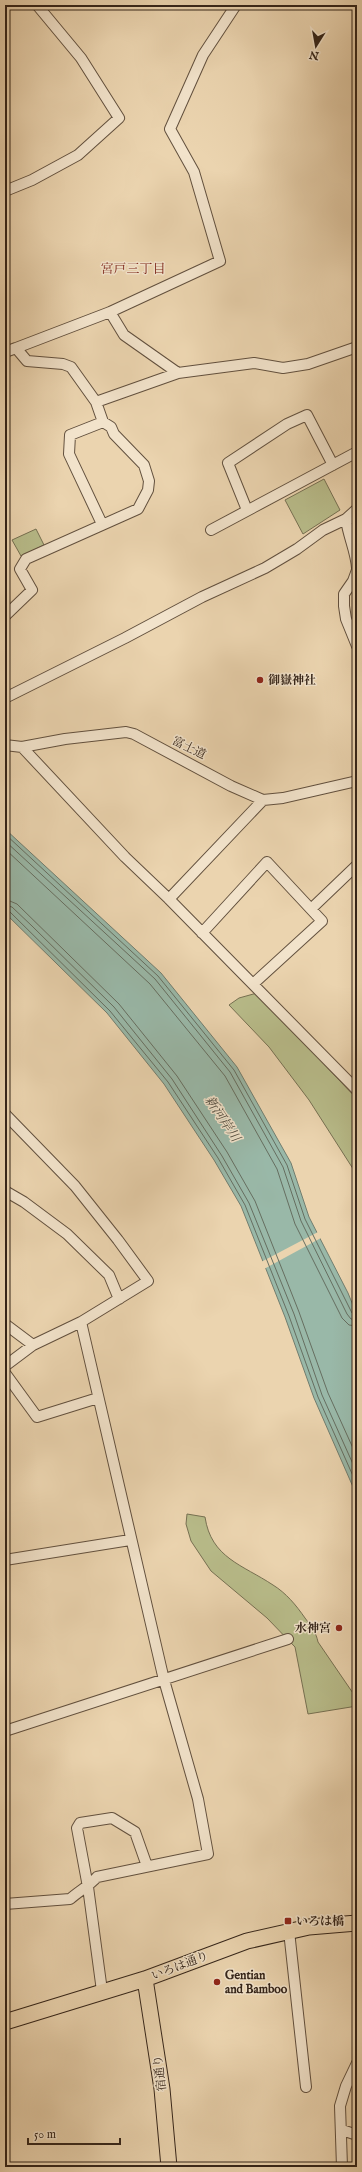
<svg xmlns="http://www.w3.org/2000/svg" width="362" height="2172" viewBox="0 0 362 2172" font-family="'IM FELL English','Noto Serif JP',serif">
<style>
.green{fill:#b8bc8a;stroke:#767052}
.water{fill:#99b8a8;stroke:#717d6f}
.pier{fill:#ebd4af}
.lines{fill:none;stroke-linecap:round;stroke-linejoin:round}
.shore{stroke:#666e60;stroke-width:1}
.minor-casing{stroke:#62503e;stroke-width:12}
.primary-casing{stroke:#342419;stroke-width:17}
.minor{stroke:#f2e3cb;stroke-width:10}
.primary{stroke:#ebd4af;stroke-width:15}
.poi-dot{fill:#8f2418;stroke:#f2e3cb;stroke-width:1.5}
.labels{text-anchor:middle;dominant-baseline:central;stroke-width:3;stroke-linejoin:round;paint-order:stroke}
.poi-label{font-size:12px;font-weight:bold;fill:#342419;stroke:#f2e3cb;text-anchor:start}
.street-label{font-size:12px;fill:#342419;stroke:#f2e3cb}
.neighbourhood-label{font-size:13px;fill:#7a1f14;stroke:#f2e3cb}
.water-label{font-size:13px;font-style:italic;fill:#4d493d;stroke:#f2e3cb}
</style>
<rect width="100%" height="100%" fill="#ebd4af"/>
<filter id="stains"><feTurbulence type="fractalNoise" baseFrequency=".005" numOctaves="4"/><feColorMatrix values="0 0 0 0 .2 0 0 0 0 .09 0 0 0 0 .02 0 0 0 .5 -.17"/></filter>
<radialGradient id="worn" r=".72"><stop offset=".6" stop-color="#630" stop-opacity="0"/><stop offset="1" stop-color="#630" stop-opacity=".3"/></radialGradient>
<path class="green" d="M324,479L340,510L303,534L285,500Z
M36,529L44,545L21,556L12,540Z
M257,993L357,1099V1175L309,1100L269,1047L229,1005L239,998Z
M187,1514L205,1517C211,1558 243,1565 273,1585C286,1593 296,1605 305,1618C311,1626 316,1632 318,1642L357,1699V1706L308,1714L295,1647L267,1618L211,1571L191,1541L186,1524Z"/>
<path class="water" d="M5,829L161,973L237,1067L291,1163L309,1217L348,1293L357,1315V1496L314,1398L285,1317L241,1206L214,1160L164,1084L107,1013L5,913Z"/>
<path class="pier" d="M318,1232L321,1238L264,1269L261,1262Z"/>
<g class="lines">
<path class="shore" d="M5,834L158,976L234,1070L287,1165L305,1219L352,1313L357,1315
M5,841L155,979L230,1072L283,1167L301,1221L347,1314L351,1319L357,1320
M5,849L150,984L225,1076L277,1169L295,1224L342,1318L349,1325L357,1326
M5,899L17,904L119,1004L177,1076L227,1152L255,1201L299,1312L328,1393L357,1457
M5,905L12,907L32,926L114,1007L172,1079L222,1156L249,1203L294,1314L322,1395L357,1473
M5,910L9,911L110,1011L168,1082L218,1158L245,1205L289,1316L318,1397L357,1485"/>
<defs>
<path id="minor" d="M5,191L32,180L78,155L119,118L81,58L37,5
M110,312L124,335L178,373L254,363L283,368L308,364L357,347
M16,348L110,312L220,261L194,172L170,129L203,55L236,5
M5,352L16,348L27,361L63,364L71,367L96,402L103,422L111,427L114,434L144,465L149,481L148,490L138,509L26,559L20,569L32,590L5,616
M96,402L178,373
M247,510L228,463L287,424L307,415L333,465
M351,519H346C348,536 356,551 357,568
M102,524L69,454L70,435L103,422
M211,530L357,452
M357,570L353,581L344,594V606L346,619L357,646
M5,698L125,638L202,597L265,568L297,549L323,530L346,519L357,509
M5,745L22,747L65,739L126,732L134,734L231,786L263,800L283,798L357,781
M22,747L125,857L169,899L357,1090
M169,899L263,800
M311,909L357,865
M202,933L267,862L322,921L253,984
M5,1114L75,1186L118,1240L148,1281L81,1322L33,1345L5,1366
M5,1191L24,1202L67,1234L109,1275L119,1299
M5,1324L33,1345
M5,1373L37,1417L98,1398
M5,1560L130,1540
M5,1731L288,1639
M5,1904L70,1899C79,1891 89,1886 97,1877L208,1854L198,1799L164,1680L81,1322
M289,1931L306,2087
M102,1991L88,1887L77,1828L80,1823L112,1818L135,1832L147,1866
M342,2130L357,2135
M342,2167L340,2106L346,2086L357,2063"/>
<path id="primary" d="M145,1979L162,2089L169,2167
M5,2022L145,1979L247,1941L309,1927L357,1923"/>
</defs>
<use href="#minor" class="minor-casing"/>
<use href="#primary" class="primary-casing"/>
<use href="#minor" class="minor"/>
<use href="#primary" class="primary"/>
</g>
<g class="poi-dot">
<circle cx="260" cy="680" r="4"/>
<circle cx="339" cy="1628" r="4"/>
<rect x="284" y="1917" width="8" height="8" rx="2"/>
<circle cx="217" cy="1982" r="4"/>
</g>
<g class="labels">
<g class="poi-label">
<text x="268" y="680">御嶽神社</text>
<text x="331" y="1628" text-anchor="end">水神宮</text>
<text x="296" y="1921">いろは橋</text>
<text x="225" y="1975">Gentian<tspan x="225" dy="14">and Bamboo</tspan></text>
</g>
<g class="street-label">
<text transform="translate(189 748) rotate(26)">富士道</text>
<text transform="translate(180 1966) rotate(-21)">いろは通り</text>
<text transform="translate(160 2073) rotate(-97)">宿通り</text>
</g>
<g class="neighbourhood-label">
<text x="133" y="269">宮戸三丁目</text>
</g>
<g class="water-label">
<text transform="translate(222 1119) rotate(56)">新河岸川</text>
</g>
</g>
<rect width="362" height="2172" fill="none" stroke="#ebd4af" stroke-width="20"/>
<rect x="6" y="6" width="350" height="2160" fill="none" stroke="#342419" stroke-width="2"/>
<rect x="10" y="10" width="342" height="2152" fill="none" stroke="#342419"/>
<g transform="translate(316 46) rotate(191)" stroke="#f2e3cb" stroke-width="3" paint-order="stroke">
<path d="M0-3L7 15L0 10L-7 15Z" fill="#342419"/>
<text y="-6" font-size="11" font-weight="bold" text-anchor="middle" fill="#342419">N</text>
</g>
<path d="M28 2138v6h92v-6" fill="none" stroke="#342419" stroke-width="2"/>
<text x="34" y="2138" font-size="12" fill="#342419" stroke="#f2e3cb" stroke-width="3" paint-order="stroke">50 m</text>
<rect width="100%" height="100%" filter="url(#stains)"/>
<rect width="100%" height="100%" fill="url(#worn)"/>
</svg>
